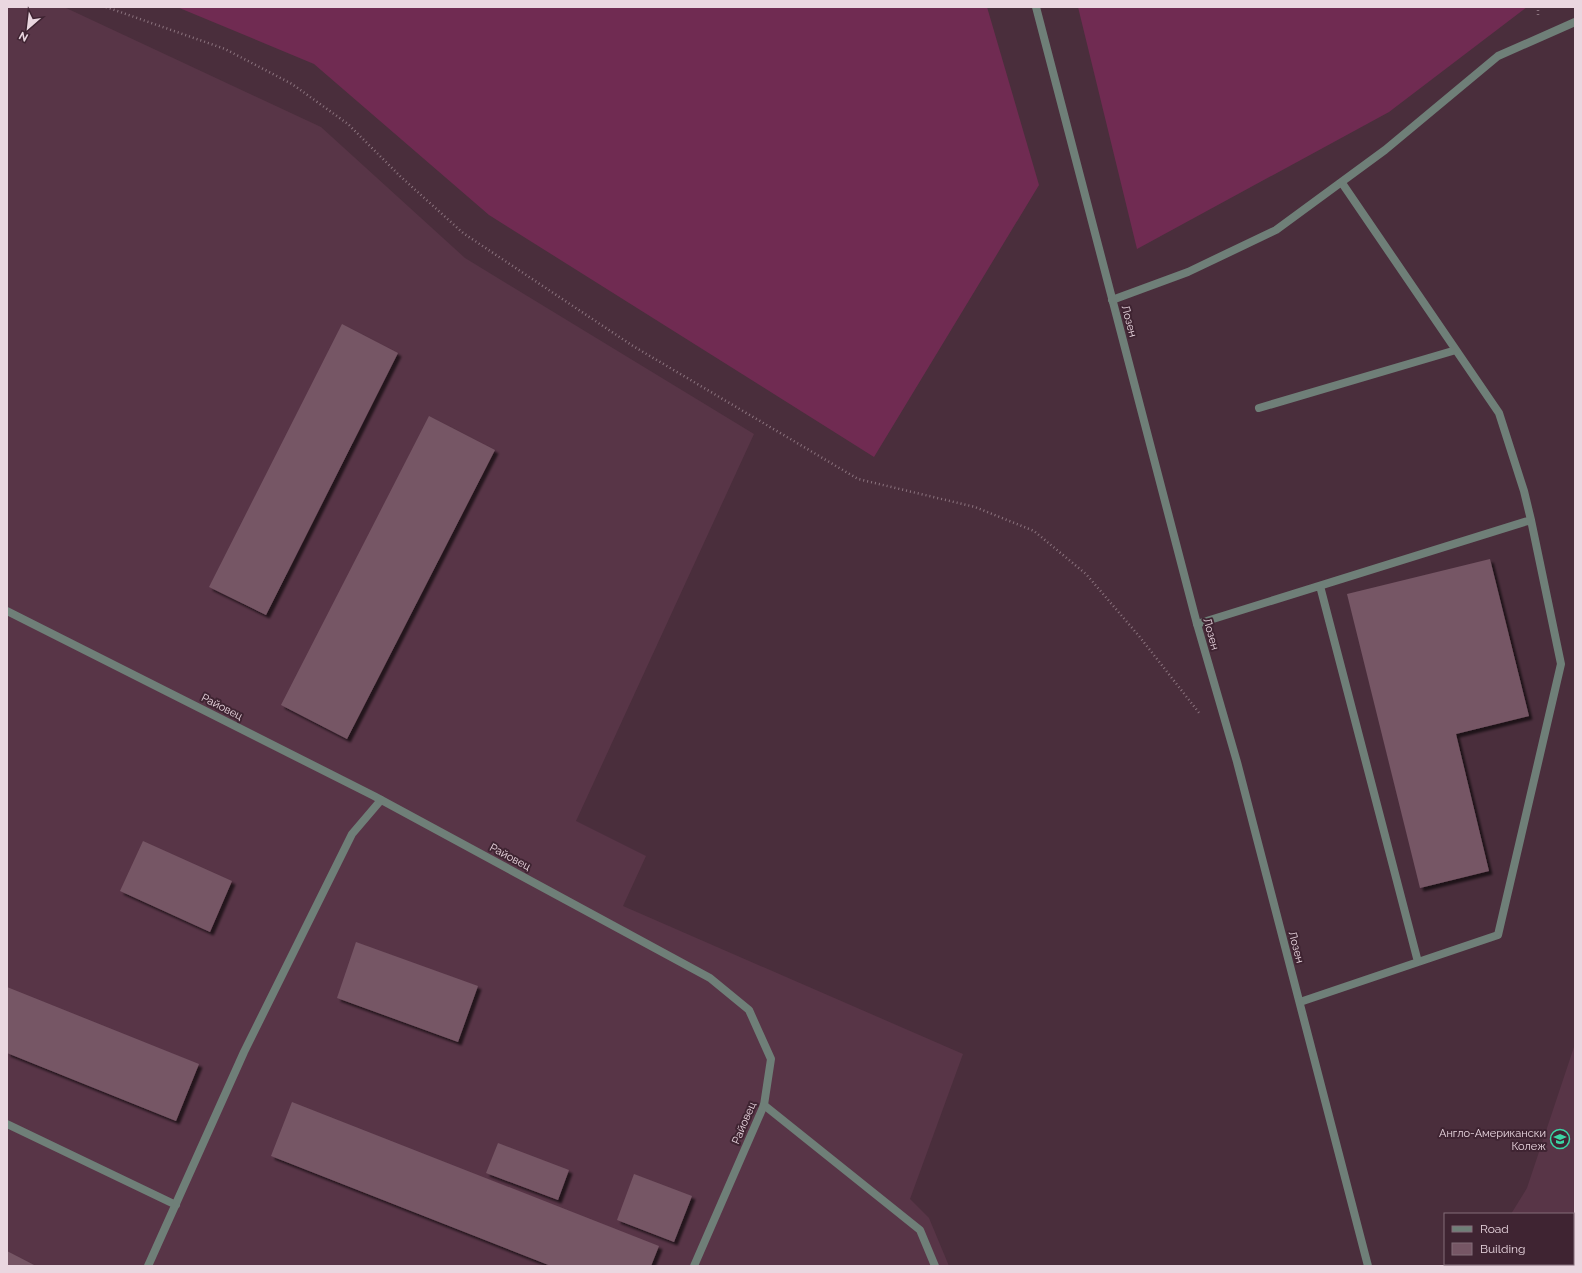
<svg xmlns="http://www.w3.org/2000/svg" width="1582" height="1273" viewBox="0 0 1582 1273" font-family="Raleway,sans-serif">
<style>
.built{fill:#583547}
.grass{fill:#702b52}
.building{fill:#765665;filter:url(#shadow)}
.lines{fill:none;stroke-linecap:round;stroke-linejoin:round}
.path{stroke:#8c747f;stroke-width:2.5;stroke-dasharray:1 3;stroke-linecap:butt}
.service{stroke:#6f7f78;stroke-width:8}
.minor{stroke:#6f7f78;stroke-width:8}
.tertiary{stroke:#6f7f78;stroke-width:8}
.labels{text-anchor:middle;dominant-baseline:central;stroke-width:4;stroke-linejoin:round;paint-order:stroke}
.street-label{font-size:11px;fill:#ead7e0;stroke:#3f2432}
.poi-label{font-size:11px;fill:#ead7e0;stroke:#3f2432;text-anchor:end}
</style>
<defs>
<filter id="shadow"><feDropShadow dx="3.5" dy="3.5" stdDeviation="1" flood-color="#0009"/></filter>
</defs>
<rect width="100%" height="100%" fill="#4a2e3c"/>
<path class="built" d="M7,7H64L321,127L465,258L754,434L576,821L646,856L623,906L963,1054L910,1199L929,1218L949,1266H7Z
M1575,1044V1257L1573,1259V1214H1511L1527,1188Z
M1480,1264H1566L1564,1266H1478Z"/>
<path class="grass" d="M177,7H987L1039,185L874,457L489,215L314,64Z
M1078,7H1527L1389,112L1137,249Z"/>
<path class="building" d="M342,324L398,353L266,615L209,587Z
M429,416L495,450L347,739L281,705Z
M1490,559L1529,716L1456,734L1489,871L1420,888L1347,594Z
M143,841L232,881L210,932L120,891Z
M356,942L478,986L458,1042L337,998Z
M7,987L199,1064L176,1121L7,1053Z
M292,1102L659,1246L651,1266H551L271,1156Z
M498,1143L569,1170L558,1200L486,1173Z
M634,1174L692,1196L674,1242L617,1220Z
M7,1251L36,1266H7Z"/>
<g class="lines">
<path class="path" d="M106,7L225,49L292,84L348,124L400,176L463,233L633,346L858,479L975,507L1034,531L1086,574L1139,636L1200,714
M1538,15V7"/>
<path class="service" d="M1112,300L1188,272L1276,230L1385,150L1498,56L1575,22
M1259,408L1456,350
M1320,586L1418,962
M1197,624L1531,520
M1300,1002L1498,935L1561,664L1531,520L1524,491L1499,413L1342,183
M764,1105L920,1230L935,1266
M7,1124L176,1205
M148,1266L244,1052L352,834L381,800"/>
<path class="minor" d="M7,611L374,796L710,978L749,1010L771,1059L764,1105L694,1266"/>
<path class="tertiary" d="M1036,7L1197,624L1237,762L1368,1266"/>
</g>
<defs>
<symbol id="university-ring" viewBox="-11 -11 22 22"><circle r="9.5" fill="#3f2432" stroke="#3bd4a4" stroke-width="1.5"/><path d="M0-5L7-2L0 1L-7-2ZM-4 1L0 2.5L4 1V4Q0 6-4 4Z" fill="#3bd4a4"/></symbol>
</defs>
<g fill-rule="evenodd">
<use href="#university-ring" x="1549" y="1128" width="22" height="22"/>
</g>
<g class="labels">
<g class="street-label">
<text transform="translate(1129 321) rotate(75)">Лозен</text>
<text transform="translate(1211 634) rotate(74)">Лозен</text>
<text transform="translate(222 707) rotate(27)">Райовец</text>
<text transform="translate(510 857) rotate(28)">Райовец</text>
<text transform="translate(1296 947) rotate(75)">Лозен</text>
<text transform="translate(744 1123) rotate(-67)">Райовец</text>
</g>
<g class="poi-label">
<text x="1546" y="1133">Англо-Американски<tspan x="1546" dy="13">Колеж</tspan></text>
</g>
</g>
<rect width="1582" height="1273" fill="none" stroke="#ead7e0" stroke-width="16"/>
<rect x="1444" y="1213" width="130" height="52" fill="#3f2432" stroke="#836c78"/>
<rect x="1452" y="1226" width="20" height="6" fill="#6f7f78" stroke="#836c78"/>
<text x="1480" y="1233" font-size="12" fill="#ead7e0">Road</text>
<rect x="1452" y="1243" width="20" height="12" fill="#765665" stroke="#836c78"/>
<text x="1480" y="1253" font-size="12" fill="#ead7e0">Building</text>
<g transform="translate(28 28) rotate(208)" stroke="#3f2432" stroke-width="3" paint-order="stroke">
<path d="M0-3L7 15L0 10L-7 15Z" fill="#ead7e0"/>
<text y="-6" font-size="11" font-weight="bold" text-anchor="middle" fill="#ead7e0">N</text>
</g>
</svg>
